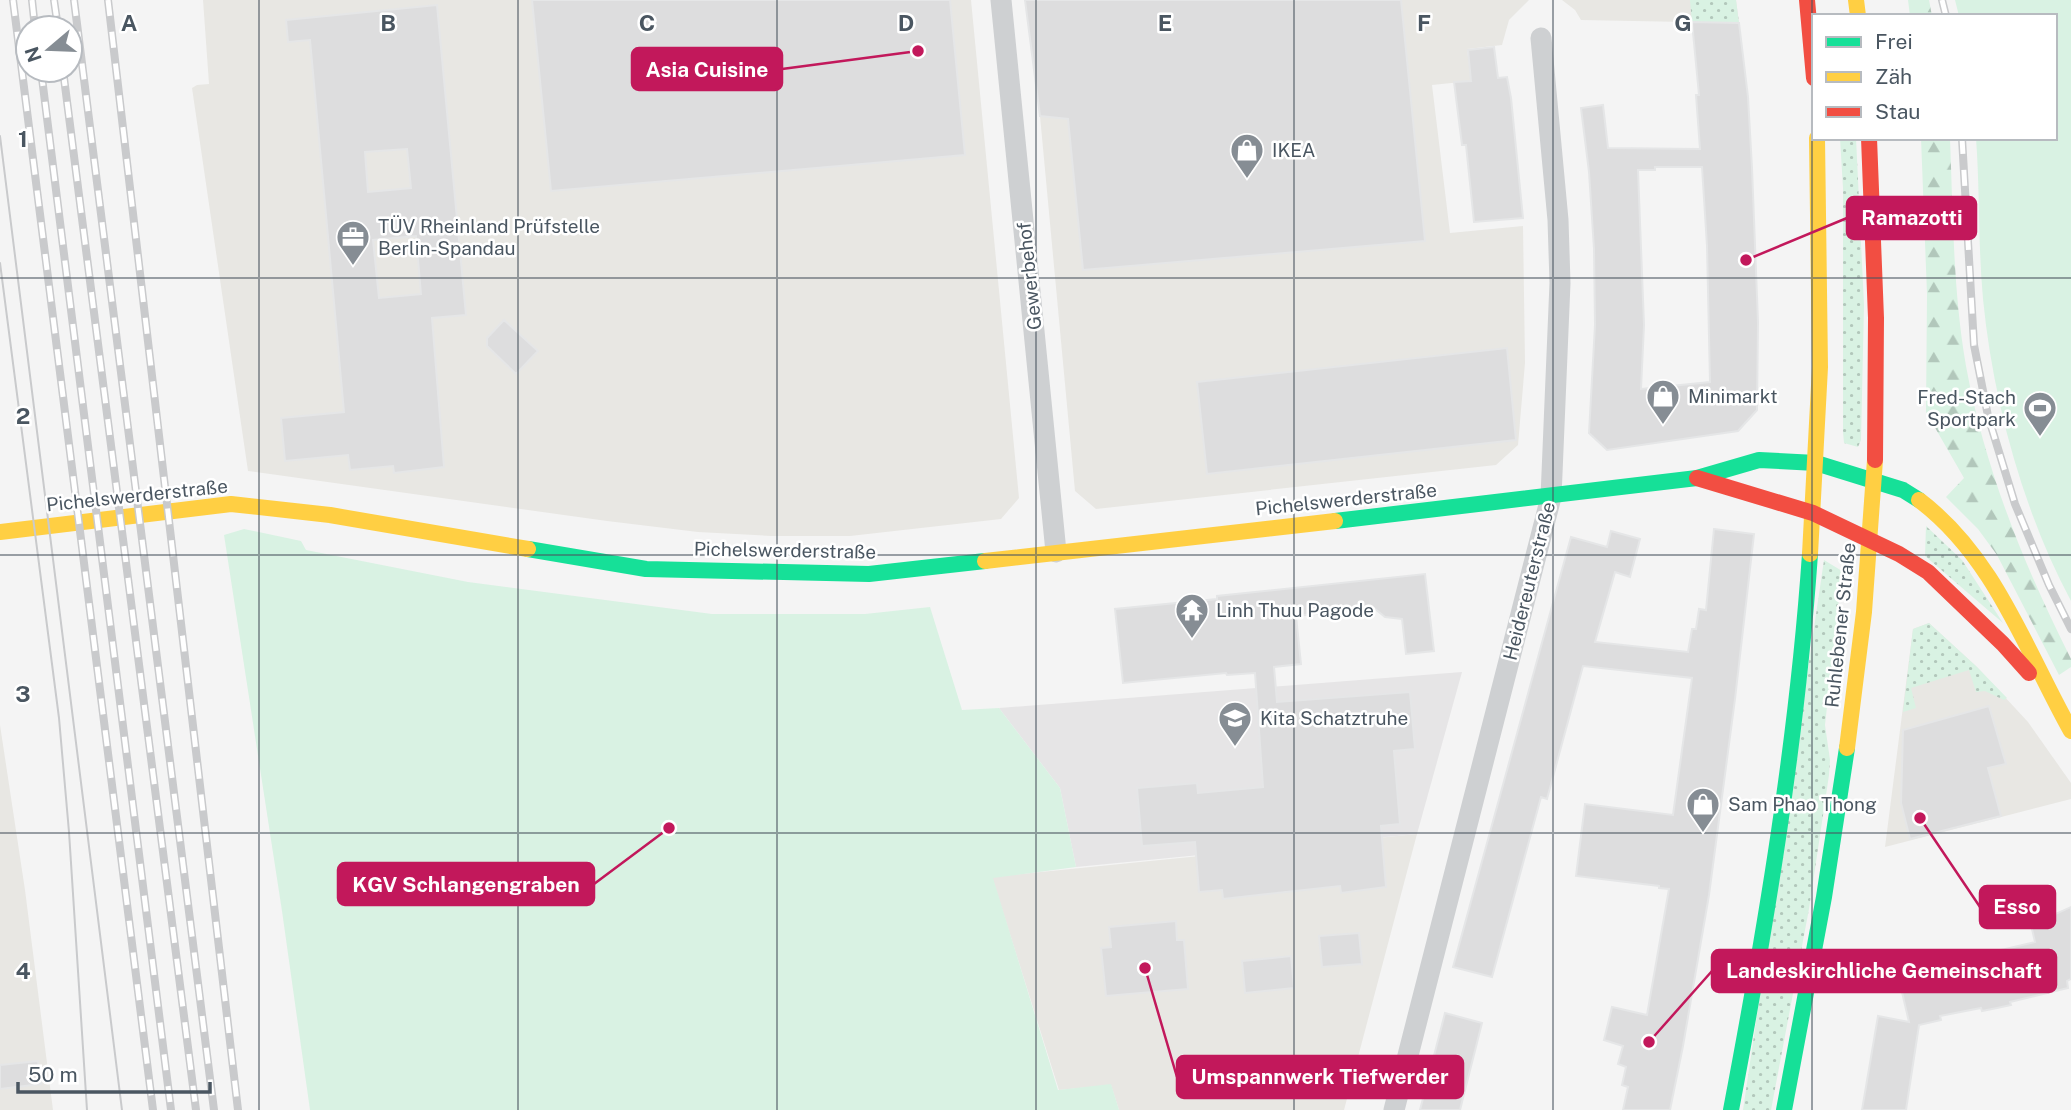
<svg xmlns="http://www.w3.org/2000/svg" width="2071" height="1110" viewBox="0 0 2071 1110" font-family="'Public Sans',sans-serif">
<style>
.commercial{fill:#e8e7e3}
.education{fill:#e6e5e6}
.grass{fill:url(#grass-dots)}
.forest{fill:url(#forest-firs)}
.garden{fill:#d9f2e3}
.building{fill:#ddddde;stroke:#e5e6e7;stroke-width:2;fill-rule:evenodd}
.lines{fill:none;stroke-linecap:round;stroke-linejoin:round}
.street{stroke:#ced0d2;stroke-width:21}
.fast{stroke:#16e098;stroke-width:16}
.slow{stroke:#ffcf43;stroke-width:16}
.jam{stroke:#f24e42;stroke-width:16}
.tram{stroke:#c9cacc;stroke-width:2}
.rail-casing{stroke:#c9cacc;stroke-width:8}
.rail{stroke:#fff;stroke-width:5;stroke-dasharray:16;stroke-linecap:butt}
.grid{fill:none;stroke:#4a5661;stroke-width:2;stroke-opacity:0.55}
.labels{text-anchor:middle;dominant-baseline:central;stroke-width:5;stroke-linejoin:round;paint-order:stroke}
.poi-label{font-size:19px;fill:#4a5661;stroke:#fff;text-anchor:start}
.street-label{font-size:19px;fill:#4a5661;stroke:#fff}
.grid-label{font-size:23px;text-anchor:middle;font-weight:bold;fill:#4a5661;stroke:#fff;stroke-width:5;stroke-linejoin:round;paint-order:stroke}
.leader{fill:none;stroke:#c2185b;stroke-width:2.5}
.callout-dot{fill:#c2185b;stroke:#fff;stroke-width:2.5}
.callout{fill:#c2185b;stroke:#c2185b;stroke-width:2.5}
.callout-label{font-size:21px;text-anchor:middle;font-weight:bold;fill:#fff}
</style>
<defs>
<pattern id="grass-dots" width="8" height="8" patternUnits="userSpaceOnUse" patternTransform="scale(1.75)"><rect width="8" height="8" fill="#d9f2e3"/><path d="M2 2h.1M6 6h.1" fill="none" stroke="#b2c7bb" stroke-width="1.8" stroke-linecap="round"/></pattern>
<pattern id="forest-firs" width="22" height="20" patternUnits="userSpaceOnUse" patternTransform="scale(1.75)"><rect width="22" height="20" fill="#d9f2e3"/><path d="M5 1l3.5 6h-7zM16 11l3.5 6h-7z" fill="#b2c7bb"/></pattern>
</defs>
<rect width="100%" height="100%" fill="#f4f4f4"/>
<path class="commercial" d="M203,0H971L1019,498L1001,519L850,536H771L698,532L607,521L248,471L192,88L197,85L209,84Z
M1025,0H1532H1529L1509,20L1502,45L1467,49L1471,81L1432,85L1450,233L1523,226L1525,363L1518,445L1496,465L1096,509L1075,491L1040,116Z
M1562,0H1736L1739,23L1581,20L1575,10Z
M1929,623L1977,667L2028,722L2071,783V799L1885,847L1913,629Z
M0,725L25,890L53,1110H0Z
M1417,834L1344,1110H1119L1111,1085L1059,1090L992,877Z"/>
<path class="education" d="M1462,672L1417,834L1076,867L1060,788L999,708Z"/>
<path class="grass" d="M1690,0H1736L1739,23L1692,22Z
M1840,138H1856L1864,305L1861,440L1858,447L1844,443L1843,432V188Z
M1926,526L1962,560L2003,623L1925,556Z
M1824,560L1842,571L1825,725L1830,760L1829,775L1809,909L1771,1110H1743Z
M1929,623L1977,667L2007,698L2004,700L1985,691L1976,692L1969,670L1911,688L1916,708L1903,712L1913,629Z"/>
<path class="forest" d="M1908,0H1929L1932,16H1910Z
M1921,138H1950C1953,214 1953,291 1966,366C1985,470 2024,565 2071,659V667L2059,675L1997,555L1978,529L1946,497L1964,478L1926,412L1927,294Z"/>
<path class="garden" d="M1955,0H2071V601C2023,511 1993,401 1983,299C1978,245 1980,192 1976,138H2055V16H1959Z
M244,529L301,541L306,550L468,582L712,614H865L930,607L962,710L999,708L1060,788L1076,867L993,878L1058,1090L1111,1084L1119,1110H310L282,911L224,535Z"/>
<path class="building" d="M532,0H950L965,155L551,191Z
M1025,0H1401L1425,241L1083,270L1068,119L1040,116Z
M437,5L466,315L432,318L444,467L394,473L393,466L350,470L348,455L285,461L281,418L344,412L310,40L288,42L286,20ZM407,149L411,188L368,192L365,152ZM416,236L421,294L379,298L373,240Z
M1692,22L1739,23L1748,97L1752,168L1758,322L1757,410L1738,431L1607,450L1589,433L1595,325L1594,249L1589,172L1581,108L1603,105L1608,148L1700,149L1696,95H1699ZM1655,167H1702L1707,246L1710,382L1641,389L1644,325L1638,170H1655Z
M1494,47L1498,78L1507,77L1511,98L1523,218L1474,222L1466,145H1462L1454,82L1471,81L1468,50Z
M504,320L538,351L516,374L487,346V338Z
M1507,348L1516,440L1207,474L1197,382Z
M1714,529L1754,534L1735,699L1709,895L1683,1046L1670,1110H1623L1628,1087L1622,1085L1626,1067L1618,1064L1623,1046L1604,1040L1612,1007L1647,1015L1669,889L1659,888V886L1576,876L1585,804L1673,815L1692,678L1583,666L1547,799L1541,797L1492,977L1453,967L1571,537L1607,547L1611,531L1640,539L1630,577L1615,572L1595,642L1688,652L1692,629H1696L1699,609L1706,610Z
M1425,574L1434,651L1406,654L1402,619L1385,617L1374,608L1296,616L1301,664L1274,667L1277,702L1410,692L1415,749L1394,751L1400,824L1381,826L1386,887L1341,893L1340,886L1223,899L1222,890L1199,892L1195,842L1142,846L1137,788L1197,783L1198,793L1263,787L1255,673L1227,675L1226,673L1123,683L1115,609L1217,599V596Z
M1989,706L2006,764L1988,768L2001,816L1910,839L1901,803L1903,730Z
M2071,907V979L2067,981L2068,988L2010,1002L2011,1005L1997,1008L1982,1011L1981,1008L1940,1016L1941,1020L1919,1025L1906,1110H1862L1878,1016L1909,1022L1897,971L1919,965L1920,969L2035,942L2031,925Z
M1176,921L1177,940H1184L1188,989L1106,996L1101,948L1111,947L1109,927Z
M1359,933L1362,964L1322,967L1319,936Z
M1291,956L1294,988L1245,993L1242,961Z
M1445,1013L1482,1023L1460,1110H1420Z
M38,1061L41,1084L0,1089V1065Z"/>
<g class="lines">
<path class="street" d="M1001,0L1056,552
M1394,1110L1551,497L1560,283L1558,220L1541,38"/>
<path class="fast" d="M1335,521L1697,478L1759,460L1816,463L1903,490L1919,500
M528,549L646,569L869,574L985,561
M1731,1110C1766,926 1797,741 1810,554
M1784,1110L1824,897L1847,748"/>
<path class="slow" d="M1856,0L1858,16
M1919,500C1995,557 2026,651 2071,731
M0,532L231,504L330,515L528,549
M1810,554L1820,367L1817,138
M985,561L1335,521
M1847,748L1864,612L1875,460"/>
<path class="jam" d="M1807,0L1814,78
M1869,138L1876,318L1875,460
M1697,478L1813,513L1899,554L1928,572L2003,644L2029,673"/>
<path class="tram" d="M0,136L122,1110
M0,263L59,718L69,832L87,1110"/>
<defs>
<path id="rail" d="M13,0L153,1110
M32,0L35,28
M54,0L58,28
M74,0L214,1110
M108,0L238,1110
M1942,0L1946,16
M41,70L171,1110
M63,70L196,1110
M1962,138L1974,345L1988,416L2015,504L2049,585L2071,629"/>
</defs>
<use href="#rail" class="rail-casing"/>
<use href="#rail" class="rail"/>
</g>
<path class="grid" d="M259,0V1110M518,0V1110M777,0V1110M1036,0V1110M1294,0V1110M1553,0V1110M1812,0V1110M0,278H2071M0,555H2071M0,833H2071"/>
<defs>
<symbol id="shop-pin" viewBox="-11 -11 22 30"><path d="M0 17L-7.5 6A9.5 9.5 0 1 1 7.5 6Z" fill="#868d94" stroke="#fff"/><path d="M-5-2.5h2.3a2.7 3.5 0 0 1 5.4 0H5L5.5 6h-11ZM-1.5-2.5h3a1.5 2.3 0 0 0-3 0Z" fill="#fff"/></symbol>
<symbol id="office-pin" viewBox="-11 -11 22 30"><path d="M0 17L-7.5 6A9.5 9.5 0 1 1 7.5 6Z" fill="#868d94" stroke="#fff"/><path d="M-6-3h4V-5.5h4V-3h4V5H-6ZM-1-4.5V-3h2v-1.5ZM-6 0V1H6V0Z" fill="#fff"/></symbol>
<symbol id="stadium-pin" viewBox="-11 -11 22 30"><path d="M0 17L-7.5 6A9.5 9.5 0 1 1 7.5 6Z" fill="#868d94" stroke="#fff"/><path d="M0-5a6.5 5 0 1 0 0 10a6.5 5 0 1 0 0-10ZM-3.5-1.8h7v3.6h-7Z" fill="#fff"/></symbol>
<symbol id="temple-pin" viewBox="-11 -11 22 30"><path d="M0 17L-7.5 6A9.5 9.5 0 1 1 7.5 6Z" fill="#868d94" stroke="#fff"/><path d="M0-6L5-2H3V0L6.5 2.5H4V6H1.5V3h-3V6H-4V2.5H-6.5L-3 0V-2H-5Z" fill="#fff"/></symbol>
<symbol id="school-pin" viewBox="-11 -11 22 30"><path d="M0 17L-7.5 6A9.5 9.5 0 1 1 7.5 6Z" fill="#868d94" stroke="#fff"/><path d="M0-5L7-2L0 1L-7-2ZM-4 1L0 2.5L4 1V4Q0 6-4 4Z" fill="#fff"/></symbol>
</defs>
<g fill-rule="evenodd">
<use href="#shop-pin" x="1228" y="131" width="38" height="52"/>
<use href="#office-pin" x="334" y="218" width="38" height="52"/>
<use href="#shop-pin" x="1644" y="377" width="38" height="52"/>
<use href="#stadium-pin" x="2021" y="389" width="38" height="52"/>
<use href="#temple-pin" x="1173" y="591" width="38" height="52"/>
<use href="#school-pin" x="1216" y="699" width="38" height="52"/>
<use href="#shop-pin" x="1684" y="785" width="38" height="52"/>
</g>
<g class="labels">
<g class="poi-label">
<text x="1272" y="150">IKEA</text>
<text x="378" y="226">TÜV Rheinland Prüfstelle<tspan x="378" dy="22">Berlin-Spandau</tspan></text>
<text x="1688" y="396">Minimarkt</text>
<text x="2016" y="397" text-anchor="end">Fred-Stach<tspan x="2016" dy="22">Sportpark</tspan></text>
<text x="1216" y="610">Linh Thuu Pagode</text>
<text x="1260" y="718">Kita Schatztruhe</text>
<text x="1728" y="804">Sam Phao Thong</text>
</g>
<g class="street-label">
<text transform="translate(1029 276) rotate(-96)">Gewerbehof</text>
<text transform="translate(137 495) rotate(-6)">Pichelswerderstraße</text>
<text transform="translate(1346 499) rotate(-6)">Pichelswerderstraße</text>
<text transform="translate(785 550) rotate(1)">Pichelswerderstraße</text>
<text transform="translate(1529 581) rotate(-76)">Heidereuterstraße</text>
<text transform="translate(1840 625) rotate(-84)">Ruhlebener Straße</text>
</g>
</g>
<g class="grid-label">
<text x="129" y="31">A</text>
<text x="388" y="31">B</text>
<text x="647" y="31">C</text>
<text x="906" y="31">D</text>
<text x="1165" y="31">E</text>
<text x="1424" y="31">F</text>
<text x="1683" y="31">G</text>
<text x="23" y="147">1</text>
<text x="23" y="424">2</text>
<text x="23" y="702">3</text>
<text x="23" y="979">4</text>
</g>
<path class="leader" d="M918 51L782 69M1746 260L1847 218M669 828L594 884M1920 818L1980 907M1649 1042L1712 971M1145 968L1177 1077"/>
<g class="callout-dot">
<circle cx="918" cy="51" r="7"/>
<circle cx="1746" cy="260" r="7"/>
<circle cx="669" cy="828" r="7"/>
<circle cx="1920" cy="818" r="7"/>
<circle cx="1649" cy="1042" r="7"/>
<circle cx="1145" cy="968" r="7"/>
</g>
<g class="callout">
<rect x="632" y="48" width="150" height="42" rx="7"/>
<rect x="1847" y="197" width="129" height="42" rx="7"/>
<rect x="338" y="863" width="256" height="42" rx="7"/>
<rect x="1980" y="886" width="75" height="42" rx="7"/>
<rect x="1712" y="950" width="344" height="42" rx="7"/>
<rect x="1177" y="1056" width="286" height="42" rx="7"/>
</g>
<g class="callout-label">
<text x="707" y="77">Asia Cuisine</text>
<text x="1912" y="225">Ramazotti</text>
<text x="466" y="892">KGV Schlangengraben</text>
<text x="2017" y="914">Esso</text>
<text x="1884" y="978">Landeskirchliche Gemeinschaft</text>
<text x="1320" y="1084">Umspannwerk Tiefwerder</text>
</g>
<rect x="1812" y="14" width="245" height="126" fill="#ffffff" stroke="#b7bbc0" stroke-width="2"/>
<rect x="1826" y="37" width="35" height="10" fill="#16e098" stroke="#b7bbc0" stroke-width="2"/>
<text x="1875" y="49" font-size="21" fill="#4a5661">Frei</text>
<rect x="1826" y="72" width="35" height="10" fill="#ffcf43" stroke="#b7bbc0" stroke-width="2"/>
<text x="1875" y="84" font-size="21" fill="#4a5661">Zäh</text>
<rect x="1826" y="107" width="35" height="10" fill="#f24e42" stroke="#b7bbc0" stroke-width="2"/>
<text x="1875" y="119" font-size="21" fill="#4a5661">Stau</text>
<g transform="translate(49 49) rotate(251)"><circle r="33" fill="#ffffff" stroke="#b7bbc0" stroke-width="2"/>
<path d="M0-5L12 26L0 18L-12 26Z" fill="#868d94"/>
<text y="-10" font-size="19" font-weight="bold" text-anchor="middle" fill="#4a5661">N</text>
</g>
<path d="M18 1082v10h192v-10" fill="none" stroke="#4a5661" stroke-width="3.5"/>
<text x="28" y="1082" font-size="21" fill="#4a5661" stroke="#ffffff" stroke-width="5" paint-order="stroke">50 m</text>
</svg>
